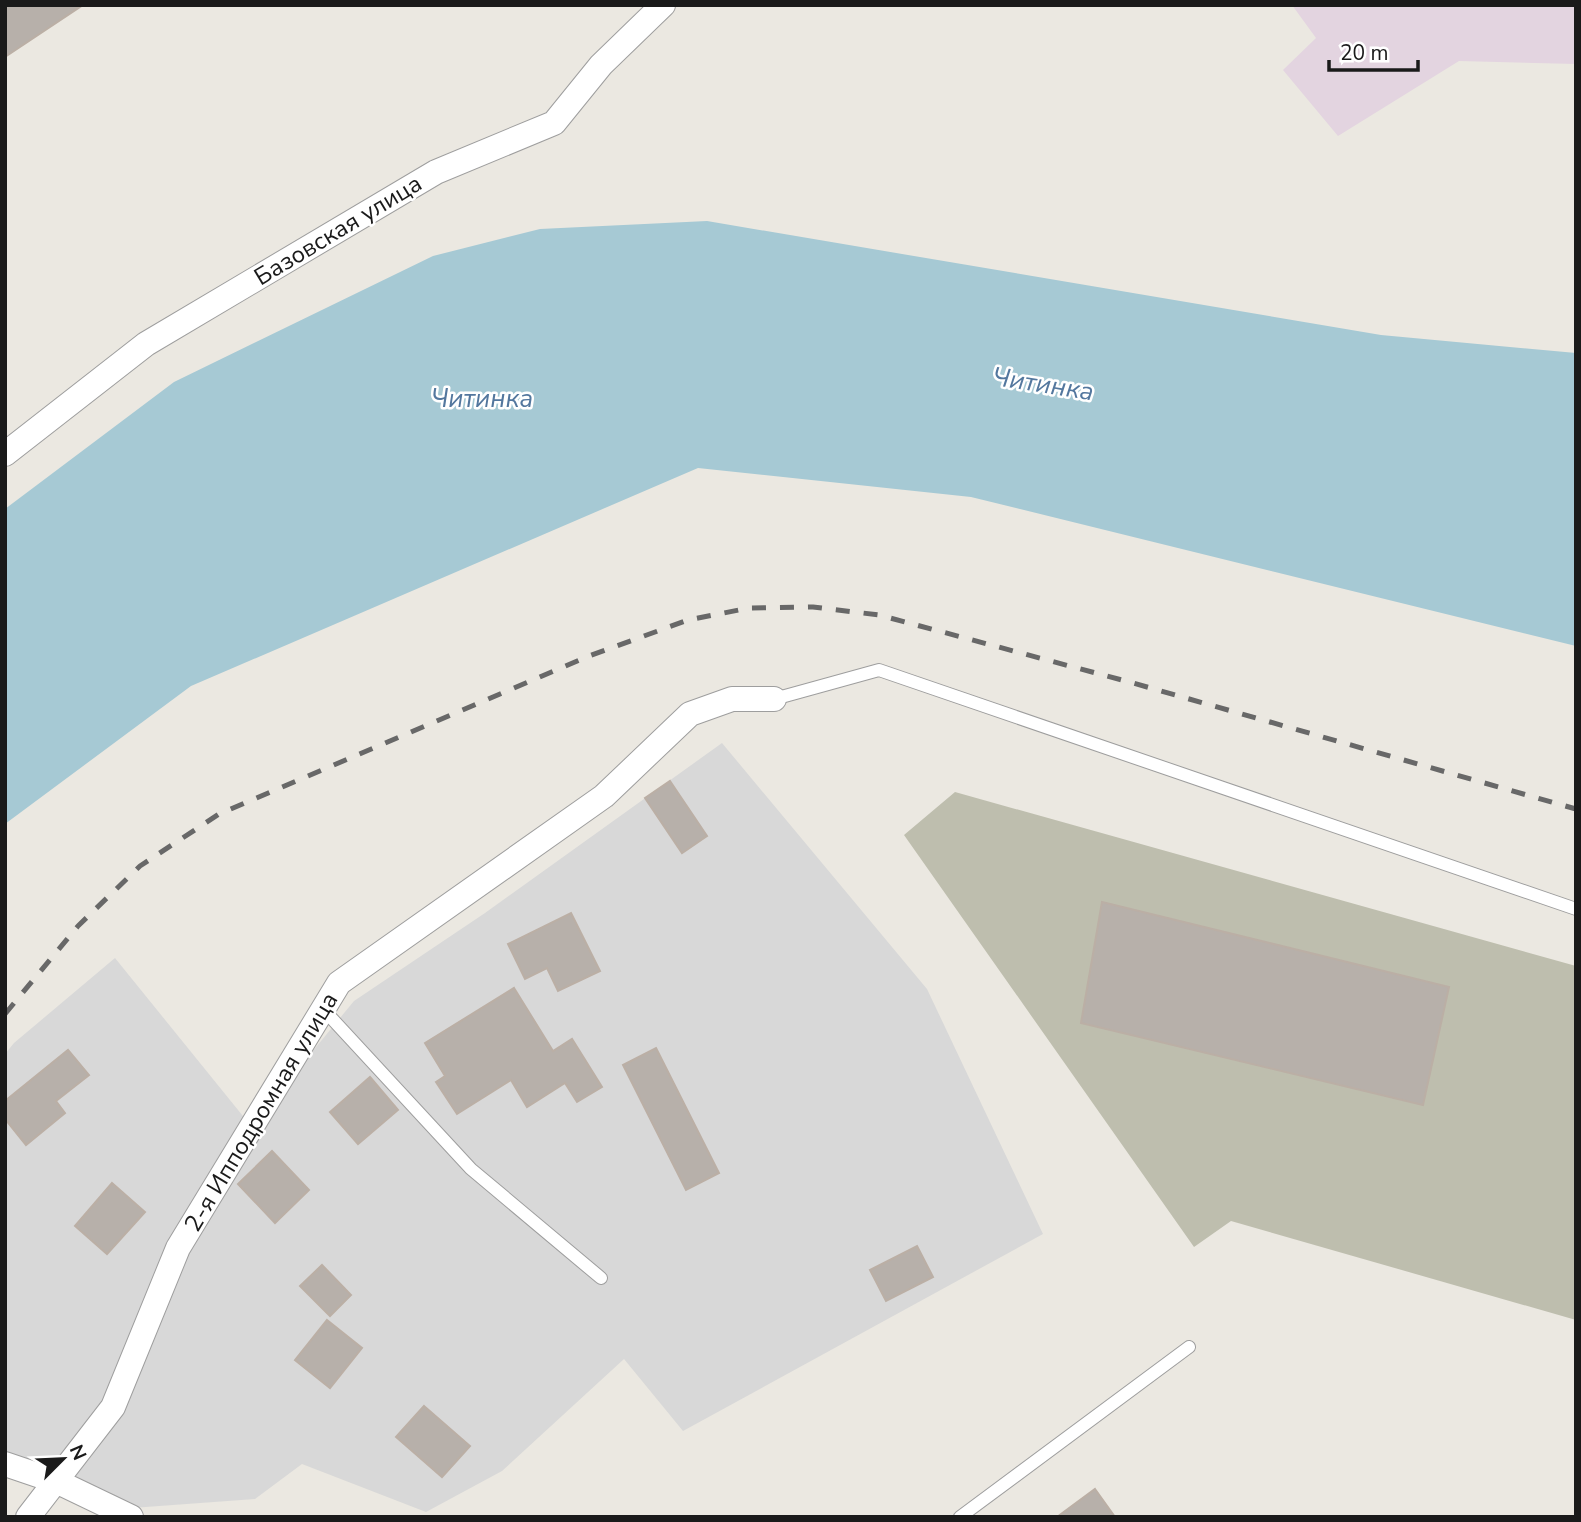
<svg xmlns="http://www.w3.org/2000/svg" width="1581" height="1522" viewBox="0 0 1581 1522" font-family="'Nunito Sans',sans-serif">
<style>
.residential{fill:#d8d8d8}
.industrial{fill:#e3d4e0}
.construction{fill:#bebeae}
.water{fill:#a6c9d4}
.building{fill:#b7b0aa;stroke:#bbafa5;stroke-width:2}
.lines{fill:none;stroke-linecap:round;stroke-linejoin:round}
.service-casing{stroke:#9e9e9e;stroke-width:14}
.minor-casing{stroke:#9e9e9e;stroke-width:26}
.service{stroke:#fff;stroke-width:12}
.minor{stroke:#fff;stroke-width:24}
.rail{stroke:#686868;stroke-width:5;stroke-dasharray:14 14;stroke-linecap:butt}
.labels{text-anchor:middle;dominant-baseline:central;stroke-width:5;stroke-linejoin:round;paint-order:stroke}
.street-label{font-size:24px;fill:#1a1a1a;stroke:#fff}
.water-label{font-size:26px;font-style:italic;fill:#53779e;stroke:#fff}
</style>
<rect width="100%" height="100%" fill="#ebe8e1"/>
<path class="residential" d="M722,743L927,989L1043,1234L683,1431L624,1359L502,1471L426,1512L302,1464L255,1499L132,1508L60,1497L5,1474V1054L14,1043L115,958L251,1126L354,1001L485,913Z"/>
<path class="industrial" d="M1292,5H1576V64L1459,61L1338,136L1283,70L1316,38Z"/>
<path class="construction" d="M955,792L1576,966V1320L1231,1221L1194,1247L904,835Z"/>
<path class="water" d="M707,221L1381,335L1576,353V646L971,497L698,468L191,686L5,824V509L174,382L433,256L540,229Z"/>
<path class="building" d="M5,5H83L5,57Z
M670,781L707,836L682,853L645,798Z
M1102,902L1449,987L1423,1105L1081,1023Z
M571,913L600,971L558,991L547,968L525,979L508,944Z
M514,988L553,1051L572,1039L602,1087L577,1102L565,1083L527,1107L511,1080L457,1114L436,1082L445,1076L425,1043Z
M656,1048L719,1173L686,1190L623,1065Z
M68,1050L89,1075L56,1101L65,1113L26,1145L5,1119V1101Z
M370,1077L398,1110L358,1144L330,1112Z
M272,1151L309,1190L275,1223L238,1184Z
M112,1183L145,1212L107,1254L75,1226Z
M917,1246L933,1277L886,1301L870,1270Z
M322,1265L351,1295L330,1316L300,1286Z
M327,1320L362,1348L330,1388L295,1360Z
M424,1406L470,1446L442,1477L396,1437Z
M1095,1489L1115,1517H1057Z"/>
<g class="lines">
<defs>
<path id="service" d="M774,699L879,670L1576,909
M323,1009L471,1169L601,1278
M960,1517L1189,1347"/>
<path id="minor" d="M5,454L146,344L436,172L554,123L601,65L663,5
M5,1464L58,1482L131,1517
M28,1517L113,1407L178,1248L339,983L604,796L690,714L732,699H774"/>
</defs>
<use href="#service" class="service-casing"/>
<use href="#minor" class="minor-casing"/>
<use href="#service" class="service"/>
<use href="#minor" class="minor"/>
<path class="rail" d="M5,1014L78,926L140,866L219,814L589,656L688,620L749,608L813,607L879,615L1133,683L1576,809"/>
</g>
<g class="labels">
<g class="street-label">
<text transform="translate(338 230) rotate(-31)">Базовская улица</text>
<text transform="translate(261 1112) rotate(-59)">2-я Ипподромная улица</text>
</g>
<g class="water-label">
<text transform="translate(1043 384) rotate(9)">Читинка</text>
<text x="482" y="398">Читинка</text>
</g>
</g>
<rect width="1581" height="1522" fill="none" stroke="#1a1a1a" stroke-width="14"/>
<g transform="translate(63 1459) rotate(66)" stroke="#ffffff" stroke-width="5" paint-order="stroke">
<path d="M0-5L12 26L0 18L-12 26Z" fill="#1a1a1a"/>
<text y="-10" font-size="19" font-weight="bold" text-anchor="middle" fill="#1a1a1a">N</text>
</g>
<path d="M1329 60v10h89v-10" fill="none" stroke="#1a1a1a" stroke-width="3.5"/>
<text x="1340" y="60" font-size="21" fill="#1a1a1a" stroke="#ffffff" stroke-width="5" paint-order="stroke">20 m</text>
</svg>
